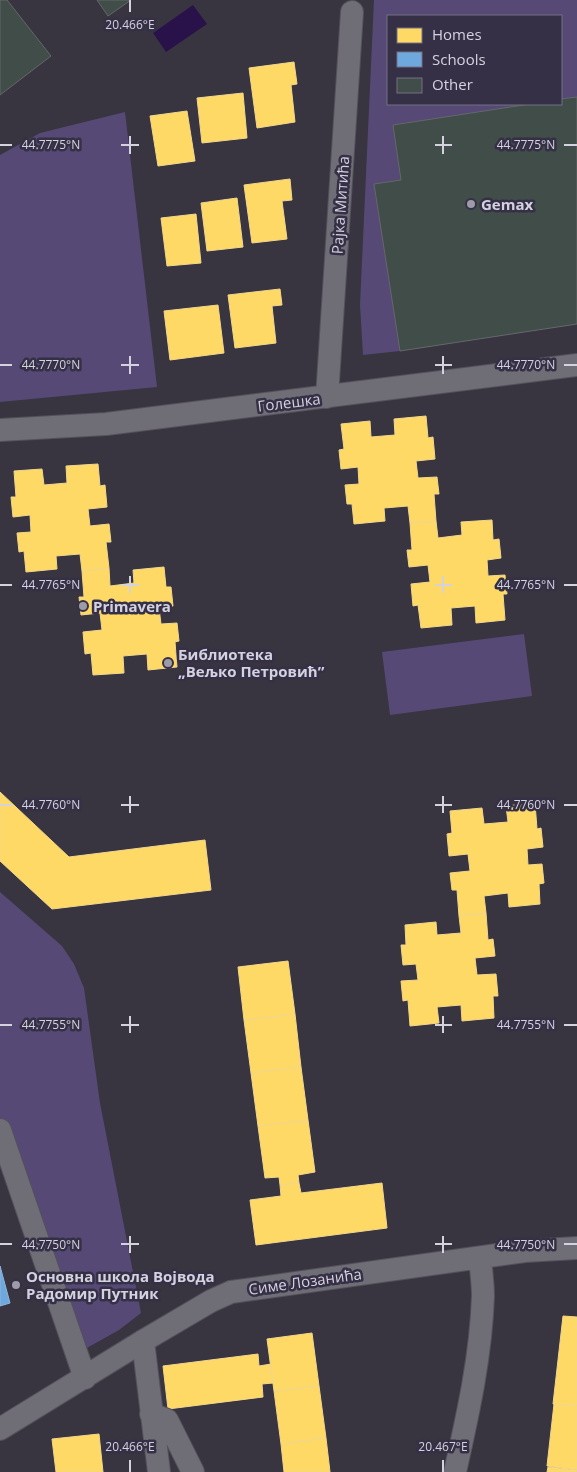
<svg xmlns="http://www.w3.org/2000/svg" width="577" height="1472" viewBox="0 0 577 1472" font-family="'Open Sans',sans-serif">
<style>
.green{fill:#564976;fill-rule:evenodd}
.water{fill:#29124a}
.homes{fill:#ffd966;stroke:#f2d78b}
.schools{fill:#6fa8dc;stroke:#8eb5dd}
.building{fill:#414d49;stroke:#646869}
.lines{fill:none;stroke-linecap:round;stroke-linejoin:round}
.street-casing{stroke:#54515b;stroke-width:24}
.street{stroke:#6f6d76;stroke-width:22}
.ticks{fill:none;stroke:#d5d2e0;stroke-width:2}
.poi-dot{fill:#9e9ba8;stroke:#353045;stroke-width:2}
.labels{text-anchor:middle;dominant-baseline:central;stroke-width:5;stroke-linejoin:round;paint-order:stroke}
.poi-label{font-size:15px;font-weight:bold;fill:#d5d2e0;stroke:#353045;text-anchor:start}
.street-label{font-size:15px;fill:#d5d2e0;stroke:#353045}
.ticks-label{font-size:12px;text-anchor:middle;fill:#d5d2e0;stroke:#353045;stroke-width:5;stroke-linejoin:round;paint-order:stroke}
</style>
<rect width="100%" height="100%" fill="#383540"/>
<path class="green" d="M374,0H577V324L400,351L363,355L360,305ZM388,16H561V104H388Z
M125,112L157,387L0,402V155L40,133Z
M524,634L532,696L390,715L382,652Z
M0,892L62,946L74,964L84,988L100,1103L141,1313L119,1330L76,1354L0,1130Z"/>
<path class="water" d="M193,5L207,24L166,52L153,33Z"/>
<path class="homes" d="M294,62L297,84L291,85L295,122L257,128L249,68Z
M243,93L247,138L202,143L197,98Z
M187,111L195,161L158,166L150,116Z
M290,179L292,200L282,201L287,239L252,243L244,185Z
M237,198L243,247L207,251L201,203Z
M196,214L201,263L167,266L161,218Z
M280,289L282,305L272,306L276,343L235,348L228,295Z
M218,305L224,353L170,360L164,311Z
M426,416L428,438L433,437L435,459L416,461L418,478L437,477L439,494H434L436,521L410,523L408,506L384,508L385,521L354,524L352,504H347L345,485L359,484L358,467L341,469L339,450L344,449L341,424L370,421L371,437L395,435L394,419Z
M98,464L100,486L105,485L107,507L88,509L90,526L109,524L111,542H106L109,568L82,571L80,554L56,556L57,569L26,572L24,551L19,552L17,533L31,532L30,515L13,517L11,497H16L14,471L42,469L44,485L67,483L66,466Z
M492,520L493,540L499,539L501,558L487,560L488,576L505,575L507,594H503L505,620L476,623L475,606L451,608L452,625L421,628L418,605L413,606L411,584L430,582L428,565L409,567L407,550H412L410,523L436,521L438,538L462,535L461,522Z
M164,567L166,587H171L173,606L159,608L161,624L177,623L179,641L175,642L177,667L148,670L147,654L123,656L124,673L93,675L91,653L85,654L83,632L102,630L100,613L81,615L79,597H84L82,571L109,568L110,586L134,583L133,570Z
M0,792L69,857L205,840L211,890L52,909L0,861Z
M535,803L537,829L541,828L543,847L527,849L528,865L542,864L544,883L539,884L540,904L509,907L508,893L484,896L486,913L459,916L457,890H452L450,873L470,871L468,854L449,856L447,834L452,833L450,811L482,808L484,824L508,822L506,806Z
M486,913L488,940L493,939L495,956L475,958L477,975L496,974L498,996H493L494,1018L462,1021L461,1005L437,1007L439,1023L410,1026L408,1000L403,1001L401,981L418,980L416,964L403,965L401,945H406L405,925L436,922L437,935L461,933L459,916Z
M288,961L295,1014L244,1020L238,967Z
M295,1014L301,1067L251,1073L244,1020Z
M301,1067L308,1120L258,1126L251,1073Z
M308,1120L315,1172L298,1175L299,1183L280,1185L279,1177L265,1178L258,1126Z
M299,1183L301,1193L382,1183L387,1228L256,1245L250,1200L281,1196L280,1185Z
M563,1316L577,1317V1406L553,1404Z
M312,1333L319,1386L274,1391L267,1339Z
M258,1354L259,1366L271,1364L273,1383L262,1384L263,1397L168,1409L163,1366Z
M319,1386L326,1438L281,1444L274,1391Z
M554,1404L577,1406V1470L547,1466Z
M99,1434L103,1472H56L52,1439Z
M326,1438L330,1472H284L281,1444Z
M548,1467L577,1470V1472H547Z"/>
<path class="schools" d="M0,1266L10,1303L0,1306Z"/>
<path class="building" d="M0,0H7L51,56L0,95Z
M97,0H131L108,16Z
M577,97V324L400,351L374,184L401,180L393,125L530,104H561V99Z"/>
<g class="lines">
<defs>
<path id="street" d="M327,397L352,12
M0,430L106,424L577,365
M0,1130L85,1378
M143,1341L159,1472
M151,1414L167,1420L193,1472
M0,1429L143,1341L211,1301L231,1292L525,1251L577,1248
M455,1472C468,1414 481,1356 483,1296C483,1284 481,1270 480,1258"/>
</defs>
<use href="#street" class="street-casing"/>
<use href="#street" class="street"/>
</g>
<path class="ticks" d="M130,0V12M130,136V154M443,136V154M0,145H12M121,145H139M435,145H452M564,145H577M130,356V374M443,356V374M0,365H12M121,365H139M435,365H452M564,365H577M130,576V593M443,576V593M0,585H12M121,585H139M435,585H452M564,585H577M130,796V813M443,796V813M0,805H12M121,805H139M435,805H452M564,805H577M130,1016V1033M443,1016V1033M0,1025H12M121,1025H139M435,1025H452M564,1025H577M130,1236V1253M443,1236V1253M0,1244H12M121,1244H139M435,1244H452M564,1244H577M130,1460V1472M443,1460V1472"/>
<g class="poi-dot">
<circle cx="471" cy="204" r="5"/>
<circle cx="83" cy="606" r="5"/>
<circle cx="168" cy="663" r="5"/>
<circle cx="16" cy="1285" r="5"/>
</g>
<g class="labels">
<g class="poi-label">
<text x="481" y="204">Gemax</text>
<text x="93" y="606">Primavera</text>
<text x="178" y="654">Библиотека<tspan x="178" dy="17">„Вељко Петровић”</tspan></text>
<text x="26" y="1276">Основна школа Војвода<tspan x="26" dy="17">Радомир Путник</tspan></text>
</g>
<g class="street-label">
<text transform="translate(340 205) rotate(-86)">Рајка Митића</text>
<text transform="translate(289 402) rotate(-7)">Голешка</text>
<text transform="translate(305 1281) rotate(-8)">Симе Лозанића</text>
</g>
</g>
<g class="ticks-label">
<text x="130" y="29">20.466°E</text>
<text x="51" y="149">44.7775°N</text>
<text x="526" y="149">44.7775°N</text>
<text x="51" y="369">44.7770°N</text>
<text x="526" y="369">44.7770°N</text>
<text x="51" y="589">44.7765°N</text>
<text x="526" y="589">44.7765°N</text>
<text x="51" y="809">44.7760°N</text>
<text x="526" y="809">44.7760°N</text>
<text x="51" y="1029">44.7755°N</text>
<text x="526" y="1029">44.7755°N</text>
<text x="51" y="1249">44.7750°N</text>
<text x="526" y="1249">44.7750°N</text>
<text x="130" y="1451">20.466°E</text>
<text x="443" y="1451">20.467°E</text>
</g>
<rect x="387" y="15" width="175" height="90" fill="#353045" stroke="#757183"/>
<rect x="397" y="28" width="25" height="15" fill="#ffd966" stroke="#757183"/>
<text x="432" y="40" font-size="15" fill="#d5d2e0">Homes</text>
<rect x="397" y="52" width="25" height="15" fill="#6fa8dc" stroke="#757183"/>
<text x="432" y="65" font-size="15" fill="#d5d2e0">Schools</text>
<rect x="397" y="78" width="25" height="15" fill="#414d49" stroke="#757183"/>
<text x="432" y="90" font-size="15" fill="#d5d2e0">Other</text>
</svg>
